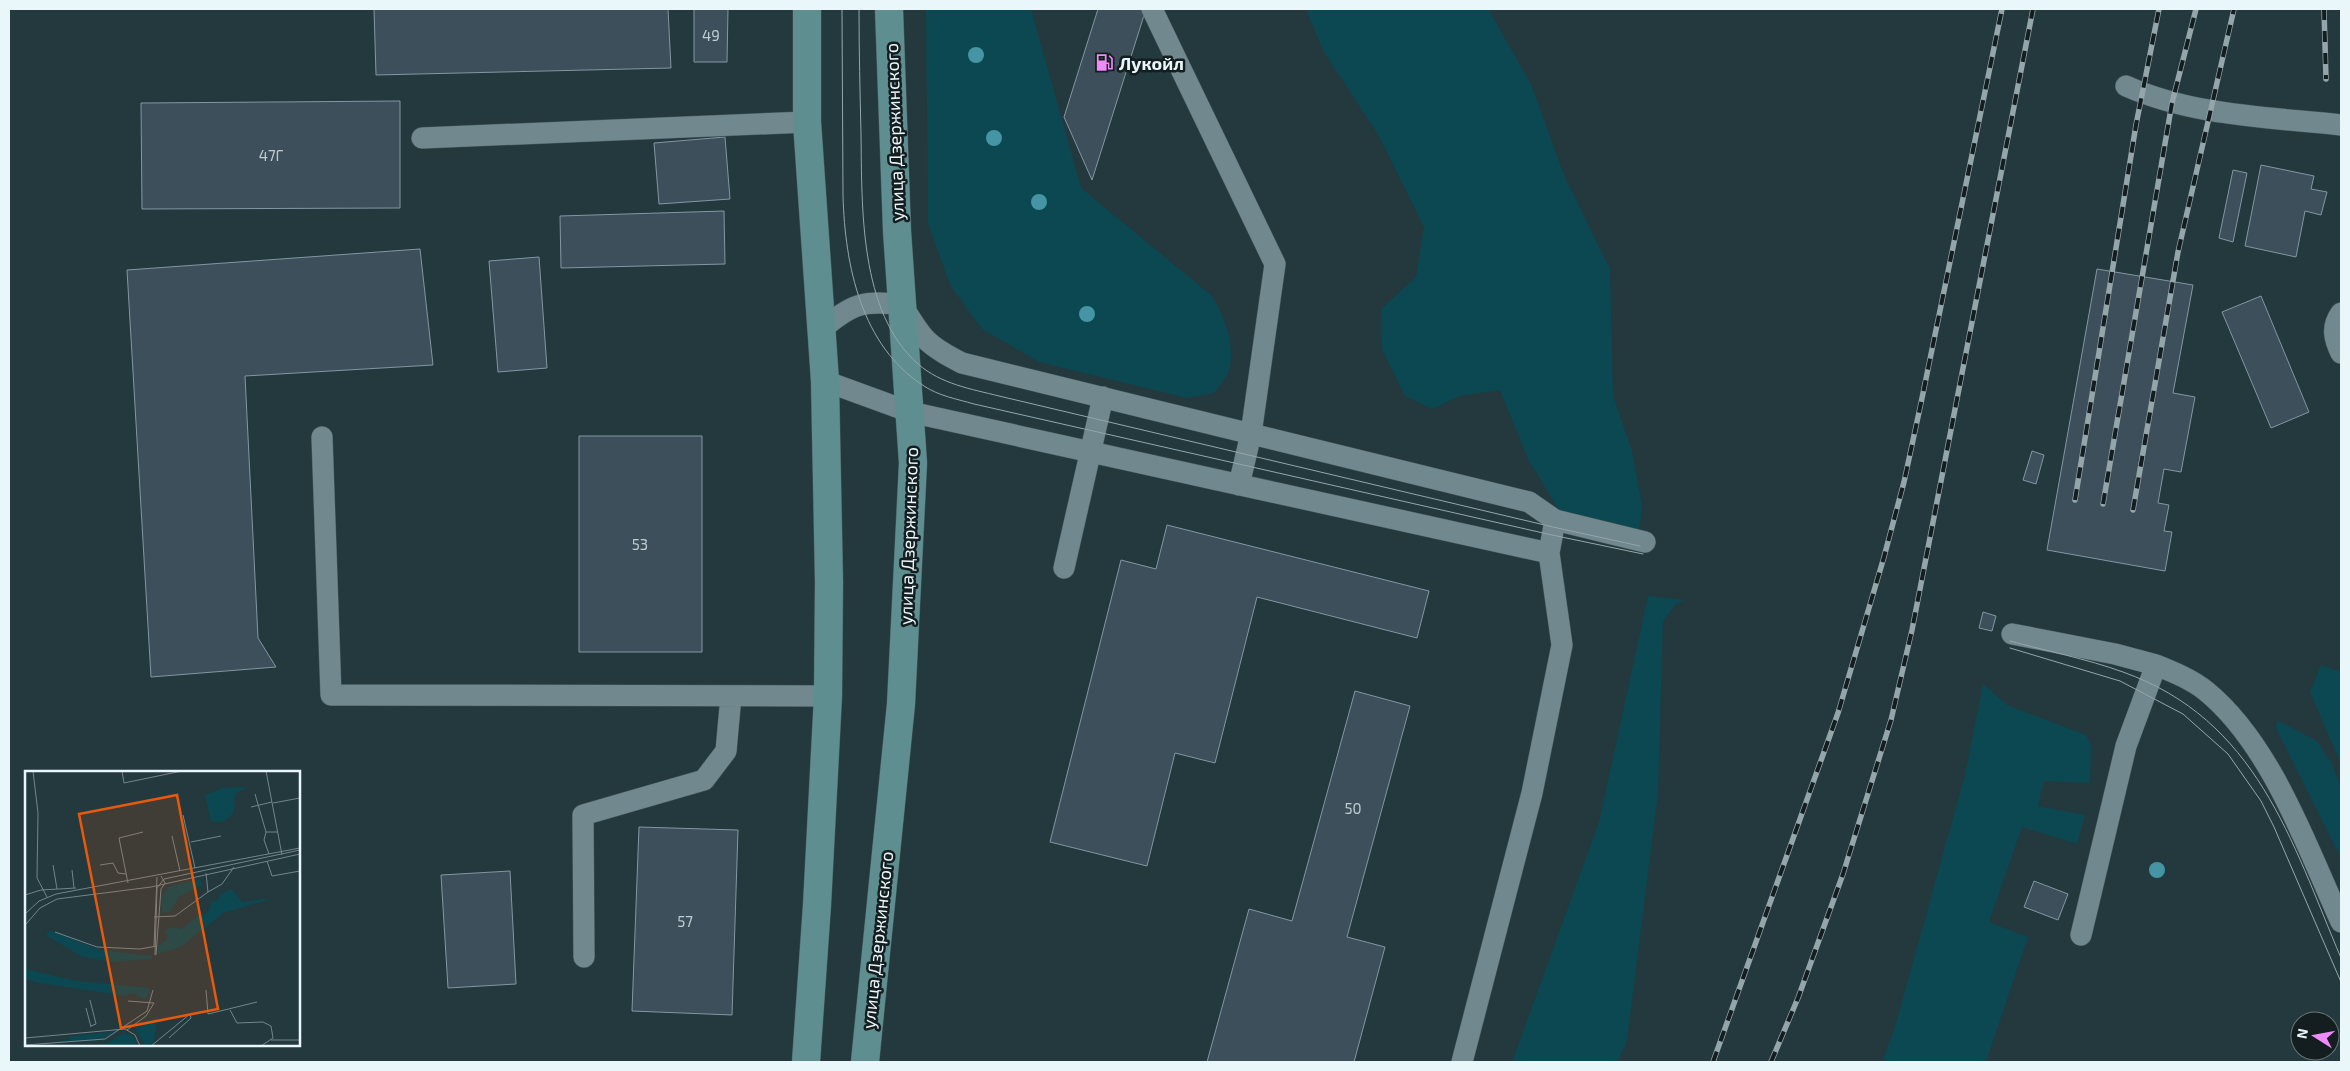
<svg xmlns="http://www.w3.org/2000/svg" width="2350" height="1071" viewBox="0 0 2350 1071" font-family="'Exo 2',sans-serif">
<style>
.green{fill:#0c4852}
.building{fill:#3d4f5a;stroke:#8397a3}
.lines{fill:none;stroke-linecap:round;stroke-linejoin:round}
.service-casing{stroke:#44585c;stroke-width:22}
.secondary-casing{stroke:#44585c;stroke-width:29}
.service{stroke:#70888e;stroke-width:21}
.secondary{stroke:#5f8e91;stroke-width:28}
.tram{stroke:#95a6aa;stroke-width:1}
.rail-casing{stroke:#95a6aa;stroke-width:5.5}
.rail{stroke:#141e20;stroke-width:4;stroke-dasharray:11;stroke-linecap:butt}
.tree{fill:#4695a4}
.labels{text-anchor:middle;dominant-baseline:central;stroke-width:5;stroke-linejoin:round;paint-order:stroke}
.number-label{font-size:15px;fill:#bfcdd2}
.poi-label{font-size:18px;font-weight:bold;fill:#eaf7fa;stroke:#141e20;text-anchor:start}
.street-label{font-size:18px;fill:#eaf7fa;stroke:#141e20}
.inset-road{fill:none;stroke:#738589;stroke-width:1}
.view{fill:#e8590c;fill-opacity:0.15;stroke:#e8590c;stroke-width:2.5}
.inset-edge{fill:none;stroke:#eaf7fa;stroke-width:2.5}
</style>
<rect width="100%" height="100%" fill="#23393e"/>
<path class="green" d="M926,9H1031L1081,188L1212,296C1224,315 1236,347 1229,370C1227,378 1218,387 1214,393L1187,398L1039,362L982,329L950,285L928,223Z
M1312,9H1488L1531,84L1564,175L1610,269L1613,396L1632,451L1642,506L1639,533L1615,531L1559,510L1528,459L1500,390L1460,396L1432,409L1405,396L1382,349L1381,309L1416,277L1424,227L1379,136L1324,52L1307,12Z
M1648,596L1684,600L1675,605L1663,621L1658,793L1627,1040L1618,1062H1512L1599,822Z
M2321,665L2341,672V764L2310,692Z
M1983,684L2007,705L2086,735L2091,746L2090,783L2044,781L2038,806L2085,815L2077,844L2022,827L1989,922L2028,937L1986,1062H1882L1895,1027L1965,775Z
M2277,720L2317,741L2332,764L2341,787V858L2276,728Z"/>
<path class="building" d="M374,9H668L671,68L376,75Z
M694,9H728L727,62H694Z
M1098,9H1146L1092,180L1064,117Z
M400,101V208L142,209L141,103Z
M725,137L730,199L659,204L654,143Z
M2261,165L2314,176L2311,189L2327,192L2321,215L2305,211L2296,257L2245,246Z
M2233,170L2247,173L2233,242L2219,238Z
M724,211L725,264L561,268L560,216Z
M420,249L433,365L245,376L258,638L276,667L151,677L127,270Z
M539,257L547,368L498,372L489,261Z
M2097,269L2193,285L2173,393L2195,397L2181,472L2164,469L2158,503L2169,505L2164,531L2172,532L2165,571L2047,550Z
M2261,296L2309,412L2271,428L2222,312Z
M579,436H702V652H579Z
M2032,451L2044,455L2036,484L2023,480Z
M1167,525L1429,591L1417,638L1257,597L1215,763L1175,753L1147,866L1050,842L1121,560L1156,569Z
M1983,612L1996,616L1992,631L1979,628Z
M1355,691L1410,706L1347,937L1385,947L1354,1062H1207L1249,909L1292,921Z
M639,827L738,830L732,1015L632,1011Z
M510,871L516,984L448,988L441,875Z
M2034,881L2068,894L2058,920L2024,907Z"/>
<g class="lines">
<defs>
<path id="service" d="M1152,9L1275,264L1251,434L1239,485
M2126,86C2193,116 2269,117 2341,125
M422,138L807,122
M2341,313C2331,327 2334,339 2341,353
M821,330C850,305 863,299 902,305C922,338 926,345 962,363L1529,502L1555,520L1645,542
M825,381L910,412L1549,553
M322,437L331,695L828,696
M1064,568L1103,397
M2012,634L2115,654L2156,665
M2081,935L2126,746L2156,665C2173,672 2191,679 2206,691C2271,744 2307,847 2341,922
M584,957L583,815L704,780L726,751L731,696
M1462,1062L1532,793L1562,645L1549,553L1555,520"/>
<path id="secondary" d="M806,1062L817,905L828,696L829,582L825,381L807,122V9
M865,1062L901,704L913,463L897,231L889,9"/>
</defs>
<use href="#service" class="service-casing"/>
<use href="#secondary" class="secondary-casing"/>
<use href="#service" class="service"/>
<use href="#secondary" class="secondary"/>
<path class="tram" d="M842,9L843,196C845,265 861,346 924,386C939,396 957,399 974,404L1552,535L1643,554
M859,9C859,51 860,92 861,134C862,207 859,312 918,364C941,384 971,389 999,396L1553,527L1640,546
M2010,641C2047,651 2087,659 2123,672C2257,720 2291,840 2341,958
M2010,648L2120,681L2183,714L2228,754L2261,801L2274,827L2341,982"/>
<defs>
<path id="rail" d="M2324,9L2326,79
M2075,500L2136,125L2159,9
M2103,504L2172,103L2196,9
M2133,510L2178,252L2234,9
M1713,1062L1838,713L1884,557L1904,482L1921,403L2002,9
M1771,1062L1798,998L1843,874L1891,720L1912,630L2033,9"/>
</defs>
<use href="#rail" class="rail-casing"/>
<use href="#rail" class="rail"/>
</g>
<g class="tree">
<circle cx="976" cy="55" r="8"/>
<circle cx="994" cy="138" r="8"/>
<circle cx="1039" cy="202" r="8"/>
<circle cx="1087" cy="314" r="8"/>
<circle cx="2157" cy="870" r="8"/>
</g>
<defs>
<symbol id="fuel-bare" viewBox="-9 -9 18 18"><path d="M-5.5-6h7V0h2V4h1.3V-2.5L3-4.5l.8-.8L6-3V5H2.5V1h-1V6h-7ZM-4.2-4.7v3.2H.2V-4.7Z" fill="#ef8bf6" stroke="#141e20" stroke-width="2.5" paint-order="stroke"/></symbol>
</defs>
<g fill-rule="evenodd">
<use href="#fuel-bare" x="1092" y="50" width="25" height="25"/>
</g>
<g class="labels">
<g class="number-label">
<text x="711" y="35">49</text>
<text x="271" y="155">47Г</text>
<text x="640" y="544">53</text>
<text x="1353" y="808">50</text>
<text x="685" y="921">57</text>
</g>
<g class="poi-label">
<text x="1119" y="63">Лукойл</text>
</g>
<g class="street-label">
<text transform="translate(894 132) rotate(-92)">улица Дзержинского</text>
<text transform="translate(908 536) rotate(-88)">улица Дзержинского</text>
<text transform="translate(877 940) rotate(-84)">улица Дзержинского</text>
</g>
</g>
<g transform="translate(25 771)">
<rect width="275" height="275" fill="#23393e"/>
<path d="M223,16L210,23L209,40L204,47L197,51L186,50L180,24L198,17ZM175,108L177,114L154,126L145,141L137,142V125L143,116ZM207,118L217,131L249,127L198,142L156,176L132,183L133,175L143,168L140,159L148,156L156,158L174,144L182,143L187,131L194,128V124ZM25,159L74,179L127,185V188L86,191L56,185L21,164ZM0,198L52,210L125,217L122,227L117,228L115,224L112,228V223L103,222L102,225L14,212L0,208ZM130,247H132L129,271L120,275L111,259ZM90,261L71,270L29,271L44,269L45,265ZM99,262L107,265L113,275H64L83,272Z" fill="#0c4852"/>
<path class="inset-road" d="M8,0L13,42L12,107L22,126M97,0L99,12L157,0M241,0L257,84M230,23L241,61H253M248,32L275,27M226,36L247,31M158,44L170,97M241,61L239,69L244,83M147,65L155,100M166,71L196,65M242,90L247,105L275,100M28,94L32,118M75,94L88,92L93,102L101,103M47,99L49,117M103,112L94,67L118,61M183,121L197,113L209,96M0,124L16,119L51,117M0,143L14,130L31,123L275,77M129,146L150,145L183,121L181,102M1,153L15,137L32,128L126,116L275,83M30,161L72,176L115,178L132,175M129,175L132,106M130,184L132,117L139,108L275,79M131,184L136,118L140,112L136,105M181,219L183,243L232,231M65,229L71,253L66,255M61,237L66,256M205,239L212,252L238,251L246,255L248,267L236,275M100,258L110,264L115,275M102,259L121,245L129,232L103,230M0,267L100,258M246,269H275M0,274L80,268L122,240L128,219M126,275L165,243L166,247L144,267"/>
<path class="view" d="M152,24L193,238L96,257L54,43Z"/>
<rect width="275" height="275" class="inset-edge"/>
</g>
<rect width="2350" height="1071" fill="none" stroke="#eaf7fa" stroke-width="20"/>
<g transform="translate(2315 1036) rotate(281)"><circle r="24" fill="#141e20" stroke="#6a7577"/>
<path d="M0-4L9 19L0 12L-9 19Z" fill="#ef8bf6"/>
<text y="-8" font-size="14" font-weight="bold" text-anchor="middle" fill="#eaf7fa">N</text>
</g>
</svg>
